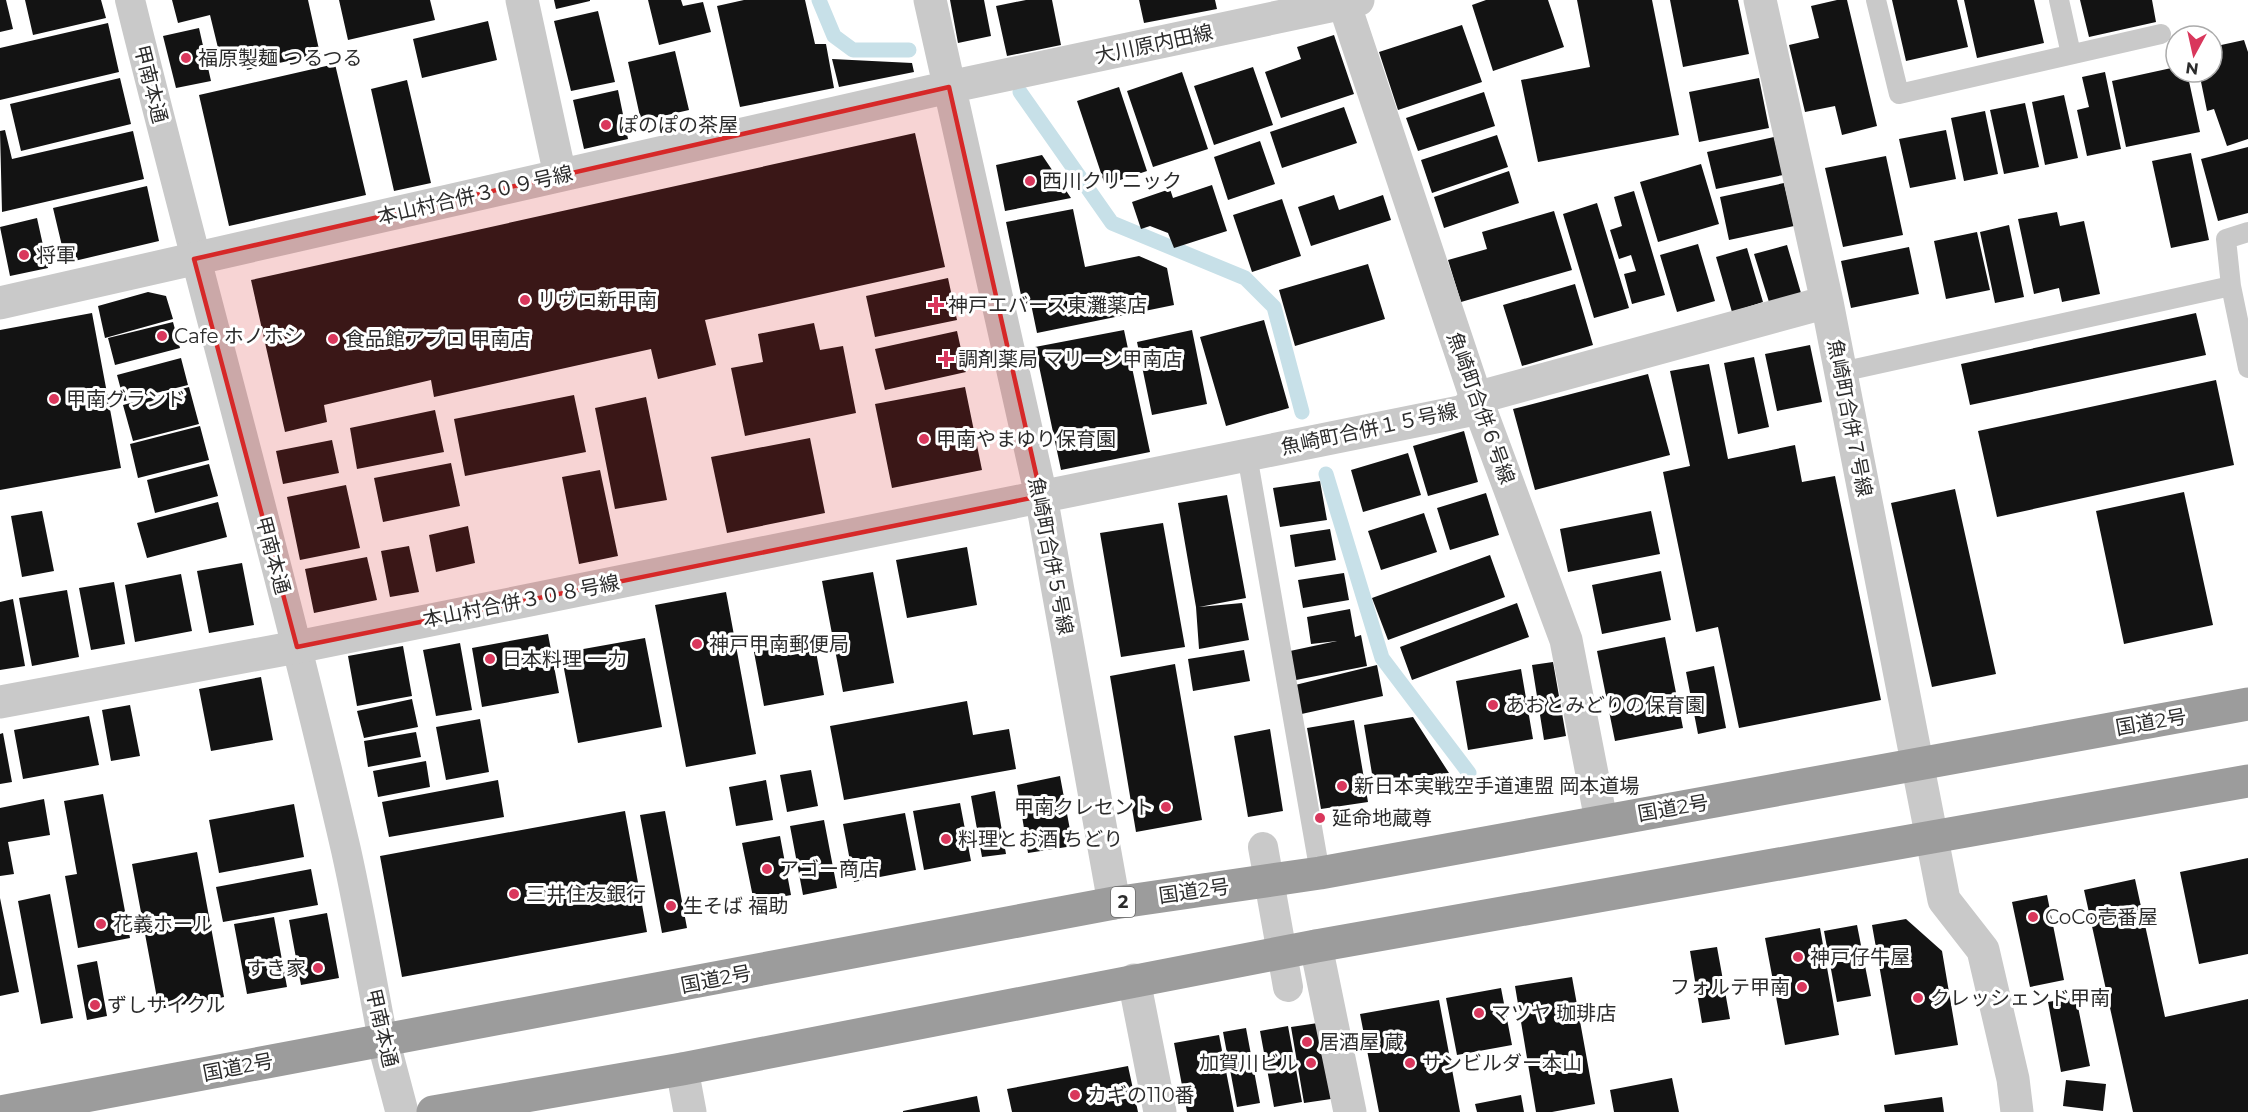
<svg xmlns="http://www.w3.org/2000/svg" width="2248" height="1112" viewBox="0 0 2248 1112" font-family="Montserrat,'Noto Sans JP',sans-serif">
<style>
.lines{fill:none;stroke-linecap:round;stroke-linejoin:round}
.stream{stroke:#c7e0e8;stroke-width:15}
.building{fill:#131313}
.service{stroke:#c9c9c9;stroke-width:20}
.pedestrian{stroke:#c9c9c9;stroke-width:30}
.minor{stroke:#c9c9c9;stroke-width:33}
.trunk{stroke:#9c9c9c;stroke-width:33}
.marked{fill:#d62828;fill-opacity:0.2;stroke:#d62828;stroke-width:4.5;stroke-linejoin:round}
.poi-dot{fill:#d9375c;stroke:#fff;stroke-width:2}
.labels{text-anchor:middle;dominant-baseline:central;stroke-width:6;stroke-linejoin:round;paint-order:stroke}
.shield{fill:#fff;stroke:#6b6b6b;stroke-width:1.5}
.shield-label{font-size:18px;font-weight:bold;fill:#2c2c2c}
.street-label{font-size:20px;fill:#2c2c2c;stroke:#fff}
.poi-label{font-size:20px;fill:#2c2c2c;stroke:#fff;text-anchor:start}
</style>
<rect width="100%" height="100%" fill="#fff"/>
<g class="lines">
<path class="stream" d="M819,0L834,36L853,50H909
M1020,92L1112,223L1245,278L1274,307L1302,412
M1326,474L1382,658L1469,773"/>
</g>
<path class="building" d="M0,0H6L13,29L0,32Z
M25,0H101L106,18L33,35Z
M172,0H308L320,54L247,70L241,46L219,52L210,15L178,23Z
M339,0H430L435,20L348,40Z
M554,0H590V1L556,9Z
M648,0H681L683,6L703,2L711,32L659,45Z
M744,0H805L815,44H826L834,88L740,107L717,6Z
M950,0H984L991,36L958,43Z
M1026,0H1052L1061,45L1007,56L996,6Z
M1139,0H1215L1217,9L1144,23Z
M1486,0H1548L1564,47L1493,71L1472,5Z
M1577,0H1652L1679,135L1538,162L1521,80L1590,67Z
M1670,0H1738L1749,54L1683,67Z
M1837,0H1847L1877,126L1842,135L1835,106L1805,112L1789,45L1819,38L1811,6Z
M1892,0H1957L1968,47L1906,61Z
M1964,0H2034L2044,43L1977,58Z
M2080,0H2152L2156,22L2089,37Z
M598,11L615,82L571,91L554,21Z
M488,21L497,60L422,78L413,39Z
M108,23L119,72L0,100V48Z
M1462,25L1482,82L1398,110L1379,52Z
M199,28L211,81L176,88L163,36Z
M1334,35L1354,94L1281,118L1265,72L1301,59L1297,47Z
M2244,40L2248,52V139L2227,146L2214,109L2207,111L2199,72H2212V47Z
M675,51L689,110L641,121L628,62Z
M832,59L912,63L914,72L839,87Z
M335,64L366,195L229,226L199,95Z
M1253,67L1273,125L1214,145L1194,86Z
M2176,67V72H2187L2200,132L2126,147L2112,81Z
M1182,72L1208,149L1153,167L1127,91Z
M2105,72L2121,149L2087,156L2077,110L2089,107L2082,77Z
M120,78L131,124L21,151L10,104Z
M1759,78L1769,128L1699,142L1689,92Z
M407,80L431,183L394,191L371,89Z
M1119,87L1147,171L1105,185L1077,101Z
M618,90L628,139L584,149L573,100Z
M1484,92L1495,126L1418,151L1406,118Z
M2064,95L2078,158L2045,165L2032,102Z
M2025,103L2039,167L2004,174L1990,110Z
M1344,107L1357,143L1282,168L1270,132Z
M1985,111L1998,174L1964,181L1951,118Z
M5,130L12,159L133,131L144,179L2,212L0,131Z
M1946,130L1956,179L1910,188L1899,139Z
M915,133L945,267L705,320L716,365L658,379L651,349L434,397L431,380L324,405L327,422L285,432L251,280Z
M1497,135L1508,167L1432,193L1421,160Z
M1774,137L1783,175L1716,189L1707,152Z
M1260,141L1275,184L1228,200L1214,157Z
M2248,147V213L2218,221L2201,159Z
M2191,153L2209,240L2171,248L2152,161Z
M1042,155L1071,198L1005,211L996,165Z
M1886,156L1903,235L1843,247L1825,168Z
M1701,164L1719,224L1658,242L1640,182Z
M1509,171L1519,203L1444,228L1434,197Z
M1784,183L1794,226L1729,240L1720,197Z
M1212,185L1227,231L1174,248L1168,233L1150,226L1141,229L1132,202L1170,189L1173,198Z
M147,186L159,241L66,263L53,208Z
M1634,191L1665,295L1632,304L1624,274L1636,271L1631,255L1619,259L1610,230L1622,226L1614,197Z
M1334,195L1339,210L1383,195L1391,220L1311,246L1298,207Z
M1282,199L1301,256L1252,272L1233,215Z
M1597,203L1629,308L1594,318L1563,214Z
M1073,209L1085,267L1139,256L1167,268L1174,305L1037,333L1031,304L1023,305L1006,222Z
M1554,211L1572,270L1461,302L1448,260L1487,249L1482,232Z
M2057,212L2060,226L2084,221L2100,294L2062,302L2059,288L2034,294L2018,219Z
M37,218L48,268L10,276L0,227Z
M2009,225L2024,297L1995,303L1980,232Z
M1977,232L1990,290L1946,299L1934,241Z
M1698,244L1715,301L1677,312L1660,255Z
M1787,245L1801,293L1769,302L1754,254Z
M1909,247L1919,294L1851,308L1841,261Z
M1747,248L1763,302L1732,312L1716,257Z
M1368,264L1385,319L1295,346L1279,290Z
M948,278L957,320L875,337L866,296Z
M1575,284L1593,345L1522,366L1503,305Z
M148,292L166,296L173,319L105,338L98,306Z
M92,313L121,468L0,490V330Z
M2196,313L2206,355L1970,405L1961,364Z
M1264,320L1289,408L1226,426L1200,337Z
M173,322L180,348L115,365L108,338Z
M814,323L820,350L843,346L856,413L745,436L731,368L763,362L758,334Z
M1124,330L1150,452L1061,470L1035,347Z
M1192,330L1207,404L1152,415L1137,342Z
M957,331L966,372L885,390L875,349Z
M1810,345L1822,402L1777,411L1765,354Z
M1754,357L1769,427L1738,434L1724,363Z
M181,358L188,385L124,401L117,375Z
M1709,364L1728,459L1795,445L1802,482L1835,476L1881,700L1739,728L1718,627L1696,632L1663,472L1690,466L1670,371Z
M1648,374L1670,455L1535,490L1513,409Z
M2216,380L2234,465L1997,517L1978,431Z
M189,387L199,424L133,441L123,405Z
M965,387L982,470L892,488L875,404Z
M574,395L586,452L465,476L454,419Z
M646,397L667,500L615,509L595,408Z
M435,410L444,452L357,469L350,428Z
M200,426L209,460L138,478L130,444Z
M1464,431L1478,482L1428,496L1413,446Z
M810,438L825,513L727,533L711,457Z
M332,440L339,473L283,484L276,451Z
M1408,453L1421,495L1363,512L1351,470Z
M451,463L460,506L383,522L374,478Z
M209,464L218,496L155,513L147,480Z
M600,470L618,556L579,564L562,477Z
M1320,481L1327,520L1280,527L1273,488Z
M346,485L360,548L300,560L287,497Z
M1955,489L1996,674L1932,687L1891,503Z
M2184,492L2213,625L2124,644L2096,511Z
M1486,493L1499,535L1450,550L1437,508Z
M1227,495L1246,598L1199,607L1242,603L1249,640L1199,649L1196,607L1178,503Z
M218,502L227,537L147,558L137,523Z
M42,511L54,571L22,577L11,516Z
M1651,511L1660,554L1568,572L1560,529Z
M1424,513L1437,552L1381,570L1368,531Z
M1163,523L1185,647L1121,657L1100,533Z
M468,526L475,563L436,572L429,535Z
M1330,529L1336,560L1295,567L1290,535Z
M409,546L419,592L390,597L381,551Z
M967,547L977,605L907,618L896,560Z
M1490,555L1505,597L1388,640L1372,598Z
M367,557L377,600L314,613L305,569Z
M242,563L254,625L209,633L197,571Z
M1661,571L1671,620L1602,634L1592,585Z
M873,572L894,683L843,692L822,581Z
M1344,573L1349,600L1303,608L1298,580Z
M181,574L192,631L135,642L125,585Z
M114,582L125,644L91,650L79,588Z
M67,590L79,657L32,666L19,598Z
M726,592L756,754L686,767L655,605Z
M13,599L25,666L0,670V602Z
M1517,603L1529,637L1412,680L1400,647Z
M1350,609L1355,637L1361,635L1367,666L1296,680L1290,651L1337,641L1311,644L1307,617Z
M548,634L559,693L482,707L472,648Z
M1665,637L1683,728L1615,741L1597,651Z
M645,638L662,727L578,743L561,653Z
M814,641L824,695L764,706L754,652Z
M460,643L472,710L436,716L423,650Z
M403,646L412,696L357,706L348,656Z
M1244,650L1250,681L1193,691L1188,659Z
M1553,662L1566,736L1544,740L1532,665Z
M1175,664L1202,820L1136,832L1110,676Z
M1377,665L1383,696L1297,715L1291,686Z
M1714,666L1726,728L1698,734L1686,672Z
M1521,669L1533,739L1468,750L1456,681Z
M261,677L273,740L211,751L199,689Z
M412,699L418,727L364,738L357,711Z
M967,701L973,735L1009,729L1016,769L844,800L830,726Z
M130,705L140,756L111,761L102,710Z
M89,716L99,765L23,779L14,730Z
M1413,717L1449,773L1374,786L1364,725Z
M480,719L489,772L446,780L436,727Z
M1354,720L1368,802L1321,809L1307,728Z
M1270,729L1283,811L1248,817L1234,736Z
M416,732L421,757L368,767L364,741Z
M3,733L12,782L0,784V734Z
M426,761L430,787L378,797L373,771Z
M811,770L818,806L787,812L780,775Z
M1060,776L1073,846L1028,853L1017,785Z
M498,780L504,817L389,837L382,802Z
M766,780L773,820L736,826L729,787Z
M995,791L1006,854L982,857L971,796Z
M103,794L130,938L78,948L65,876L77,874L64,801Z
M44,799L50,835L8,842L14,874L0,876V808Z
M960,803L971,861L924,870L913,811Z
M294,804L304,857L219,873L209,820Z
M625,811L647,932L402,977L380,856Z
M665,811L687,928L662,933L640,815Z
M905,813L916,870L854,882L843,824Z
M824,820L837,888L803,895L790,826Z
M780,836L791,895L754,902L742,843Z
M197,852L224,997L159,1009L132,864Z
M2248,858V954L2199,964L2180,872Z
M311,869L318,905L223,922L216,887Z
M2135,879L2165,1017L2248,999V1112H2133L2084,890Z
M50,894L73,1018L41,1024L18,901Z
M2047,895L2064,980L2030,987L2012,902Z
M0,898L19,992L0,996Z
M327,913L339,978L301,985L289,920Z
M274,917L287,987L247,994L234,924Z
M1906,919L1942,951L1958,1045L1895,1055L1872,925Z
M1857,925L1871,996L1837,1002L1824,931Z
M1820,928L1839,1035L1785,1045L1765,938Z
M1717,947L1730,1019L1702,1023L1690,951Z
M97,961L107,1016L87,1020L77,965Z
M1572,977L1595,1104L1552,1112H1536L1515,986Z
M1501,988L1512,1045L1457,1055L1446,998Z
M2076,997L2090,1066L2061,1072L2048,1002Z
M1439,1000L1460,1112H1379L1360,1014Z
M1318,1023L1331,1099L1304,1103L1291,1027Z
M1288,1026L1302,1102L1274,1107L1260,1031Z
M1246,1028L1260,1103L1237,1107L1223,1032Z
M1219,1035L1234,1112H1187L1174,1043Z
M1128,1066L1138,1112H1012L1007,1089Z
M1672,1078L1679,1112H1614L1610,1090Z
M2066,1080L2106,1084L2103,1111L2063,1106Z
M1521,1095L1524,1112H1477L1475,1104Z
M977,1096L980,1112H903V1111Z
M1942,1097L1944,1112H1885L1884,1105Z"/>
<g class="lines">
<path class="service" d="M1876,0L1899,94L2161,34
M2059,0L2071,54
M2248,232L2226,239L2231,286L2248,368
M1841,372L2231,286
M1247,455L1320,873"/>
<path class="pedestrian" d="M130,0C200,284 280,565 346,850C360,913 371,977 383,1040
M1263,847L1288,987"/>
<path class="minor" d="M522,0L560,175
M930,0L1041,496L1114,903
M1343,0L1476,398L1566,640L1601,820
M1760,0L1827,302L1944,900L1983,950L2013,1079L2017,1112
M0,303L949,87L1358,0
M0,702L297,647L1465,411L1476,398L1827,302
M1316,946L1350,1112
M1134,980L1160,1112
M383,1040L402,1112
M682,1069L690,1112"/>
<path class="trunk" d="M0,1112L1114,903L1320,873L2248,704
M433,1112L682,1069L1316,946L2248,781"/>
</g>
<path class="marked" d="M949,87L1041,496L297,647L194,259Z"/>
<g class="poi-dot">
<circle cx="186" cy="58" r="6"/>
<circle cx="606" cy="125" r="6"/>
<circle cx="1030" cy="181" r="6"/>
<circle cx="24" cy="255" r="6"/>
<circle cx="525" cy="300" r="6"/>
<path d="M933 296h6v6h6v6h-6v6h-6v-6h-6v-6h6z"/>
<circle cx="162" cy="336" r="6"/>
<circle cx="333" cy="339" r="6"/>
<path d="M943 350h6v6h6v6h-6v6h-6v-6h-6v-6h6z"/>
<circle cx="54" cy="399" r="6"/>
<circle cx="924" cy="439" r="6"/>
<circle cx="697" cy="644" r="6"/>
<circle cx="490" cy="659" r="6"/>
<circle cx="1493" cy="705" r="6"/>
<circle cx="1342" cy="786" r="6"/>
<circle cx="1166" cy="807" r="6"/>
<circle cx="1320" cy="818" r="6"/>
<circle cx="946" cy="839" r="6"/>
<circle cx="767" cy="869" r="6"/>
<circle cx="514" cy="894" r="6"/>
<circle cx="671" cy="906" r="6"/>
<circle cx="2033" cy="917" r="6"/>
<circle cx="101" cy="924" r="6"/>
<circle cx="1798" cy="957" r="6"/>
<circle cx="318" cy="968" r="6"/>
<circle cx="1802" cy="987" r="6"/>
<circle cx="1918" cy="998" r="6"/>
<circle cx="95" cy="1005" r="6"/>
<circle cx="1479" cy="1013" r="6"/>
<circle cx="1307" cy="1042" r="6"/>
<circle cx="1311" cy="1063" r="6"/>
<circle cx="1410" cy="1063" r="6"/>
<circle cx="1075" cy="1095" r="6"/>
</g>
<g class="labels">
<rect class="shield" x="1111" y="887" width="24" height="30" rx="4.5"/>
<g class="shield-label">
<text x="1123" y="902">2</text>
</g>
<g class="street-label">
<text transform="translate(1154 44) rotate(-12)">大川原内田線</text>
<text transform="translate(151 84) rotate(76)">甲南本通</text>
<text transform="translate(475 195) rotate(-13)">本山村合併３０９号線</text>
<text transform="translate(1481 408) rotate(70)">魚崎町合併６号線</text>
<text transform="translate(1850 418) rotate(79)">魚崎町合併７号線</text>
<text transform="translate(1369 429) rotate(-12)">魚崎町合併１５号線</text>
<text transform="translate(273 555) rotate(75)">甲南本通</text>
<text transform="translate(1051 556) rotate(79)">魚崎町合併５号線</text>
<text transform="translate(521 601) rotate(-11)">本山村合併３０８号線</text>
<text transform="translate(2151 722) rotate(-10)">国道2号</text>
<text transform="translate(1673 808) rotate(-10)">国道2号</text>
<text transform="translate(1194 891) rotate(-8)">国道2号</text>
<text transform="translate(716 979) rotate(-11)">国道2号</text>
<text transform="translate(382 1028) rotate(77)">甲南本通</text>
<text transform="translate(238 1067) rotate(-11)">国道2号</text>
</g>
<g class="poi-label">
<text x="198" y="58">福原製麺 つるつる</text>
<text x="618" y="125">ぽのぽの茶屋</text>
<text x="1042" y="181">西川クリニック</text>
<text x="36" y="255">将軍</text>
<text x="537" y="300">リヴロ新甲南</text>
<text x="948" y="305">神戸エバース東灘薬店</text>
<text x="174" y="336">Cafe ホノホシ</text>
<text x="345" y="339">食品館アプロ 甲南店</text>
<text x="958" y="359">調剤薬局 マリーン甲南店</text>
<text x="66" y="399">甲南グランド</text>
<text x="936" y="439">甲南やまゆり保育園</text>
<text x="709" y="644">神戸甲南郵便局</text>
<text x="502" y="659">日本料理 一力</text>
<text x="1505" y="705">あおとみどりの保育園</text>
<text x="1354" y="786">新日本実戦空手道連盟 岡本道場</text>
<text x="1154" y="807" text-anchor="end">甲南クレセント</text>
<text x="1332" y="818">延命地蔵尊</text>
<text x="958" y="839">料理とお酒 ちどり</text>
<text x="779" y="869">アゴー商店</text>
<text x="526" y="894">三井住友銀行</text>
<text x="683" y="906">生そば 福助</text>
<text x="2045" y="917">CoCo壱番屋</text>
<text x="113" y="924">花義ホール</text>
<text x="1810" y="957">神戸仔牛屋</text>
<text x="306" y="968" text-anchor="end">すき家</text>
<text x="1790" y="987" text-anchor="end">フォルテ甲南</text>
<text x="1930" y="998">クレッシェンド甲南</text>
<text x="107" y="1005">ずしサイクル</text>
<text x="1491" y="1013">マツヤ 珈琲店</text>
<text x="1319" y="1042">居酒屋 蔵</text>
<text x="1299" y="1063" text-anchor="end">加賀川ビル</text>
<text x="1422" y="1063">サンビルダー本山</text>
<text x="1087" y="1095">カギの110番</text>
</g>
</g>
<g transform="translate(2194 54) rotate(188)"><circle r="28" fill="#ffffff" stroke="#ababab" stroke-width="1.5"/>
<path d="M0-4.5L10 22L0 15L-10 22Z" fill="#d9375c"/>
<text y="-9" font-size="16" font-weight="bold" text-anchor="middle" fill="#2c2c2c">N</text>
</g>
</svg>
